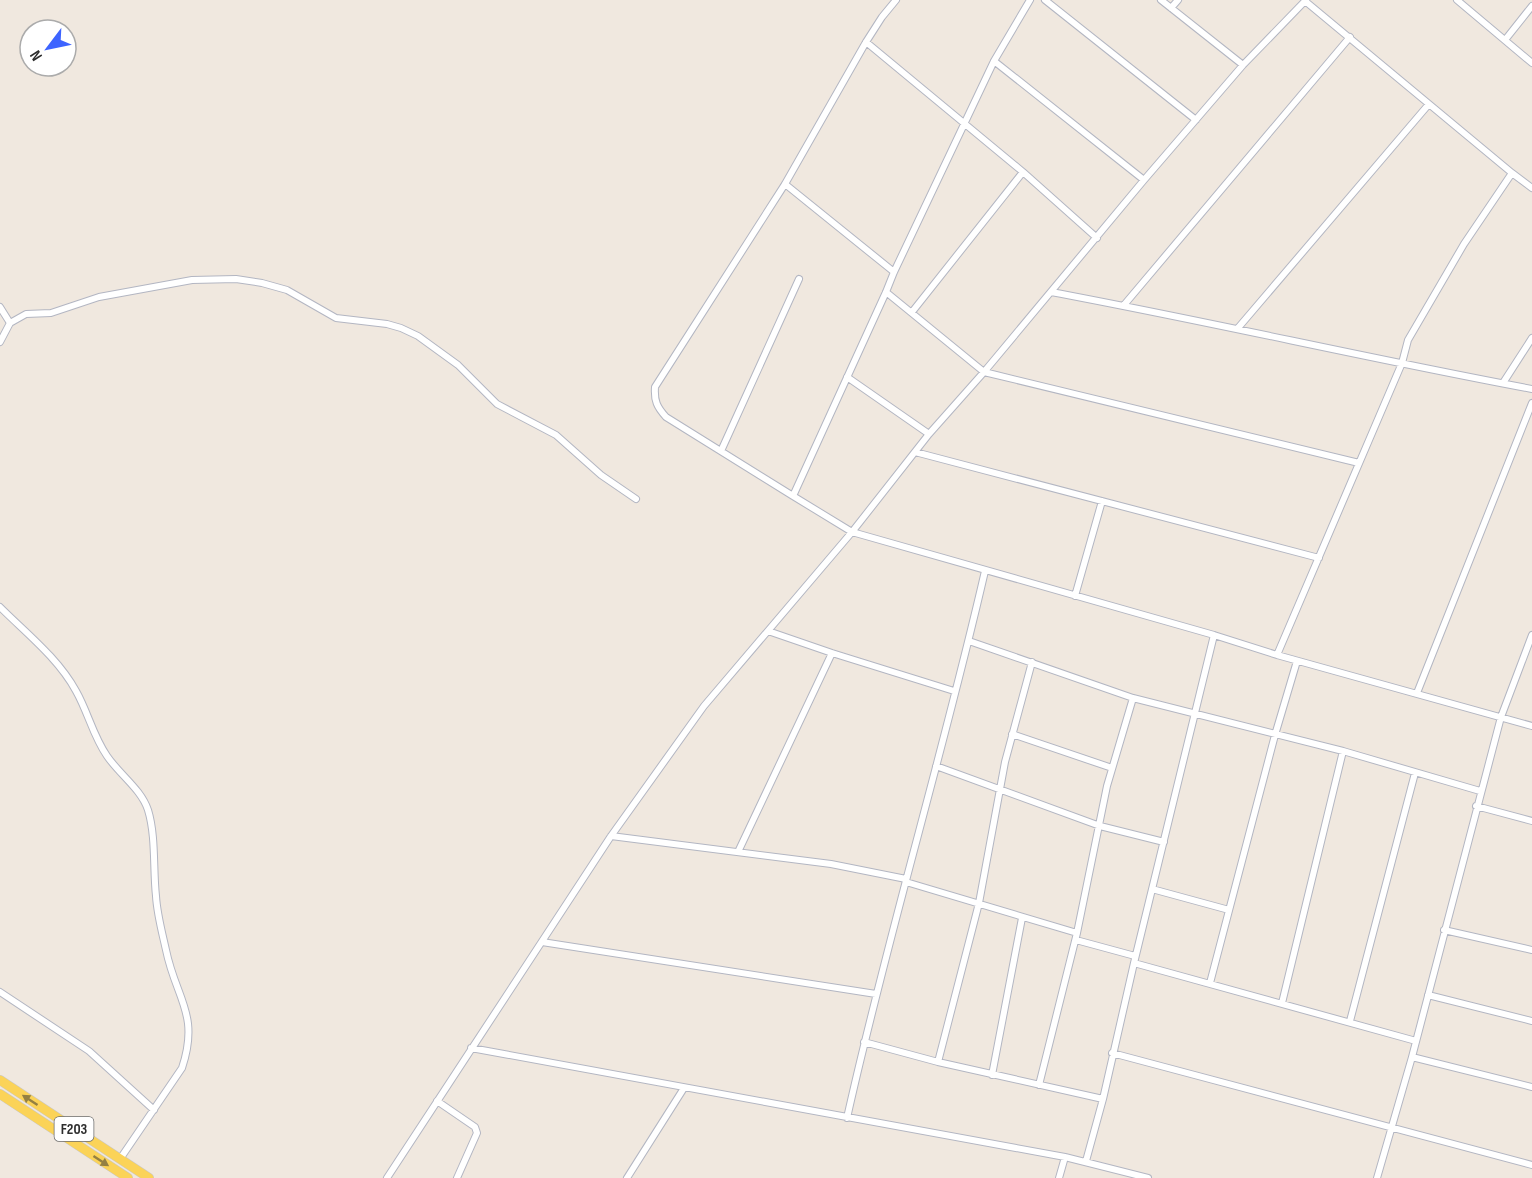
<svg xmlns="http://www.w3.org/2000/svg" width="1532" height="1178" viewBox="0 0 1532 1178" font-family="'Sofia Sans Condensed',sans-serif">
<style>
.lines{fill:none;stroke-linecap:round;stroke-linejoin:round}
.minor-casing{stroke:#b3b6c2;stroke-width:8}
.primary-casing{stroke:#c8c8c8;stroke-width:10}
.minor{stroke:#fff;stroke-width:6}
.primary{stroke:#fbd358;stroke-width:9}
.oneway{fill:#948042}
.labels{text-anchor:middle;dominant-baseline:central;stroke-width:4.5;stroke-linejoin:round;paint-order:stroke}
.shield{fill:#fff;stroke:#6c6c6c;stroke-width:1.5}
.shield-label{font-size:15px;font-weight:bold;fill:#2d2d2d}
</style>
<rect width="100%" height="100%" fill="#f0e8df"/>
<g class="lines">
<defs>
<path id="minor" d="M1030,0L994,61L894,272L886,292L793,496L852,532L1214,635L1277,655L1532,726
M1045,0L1196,120
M1161,0L1243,65
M1457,0L1532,63
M1305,1L1512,173L1532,188
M1171,8L1178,0
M1505,40L1532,6
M866,42L1023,172L1097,238
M994,61L1144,180
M785,184L894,272
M886,292L984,372L1359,463
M1051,292C1212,322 1371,359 1532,389
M1124,305L1350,37
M0,307L10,323
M912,312L1023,172
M1238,328L1429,104
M0,342L10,323L26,314L51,313L99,297L192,280L236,279L262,283L287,290L336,318L387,324L401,328L418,336L458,365L497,404L556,435L601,475L636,499
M847,377L929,434
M1503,383L1532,338
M721,451L799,279
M915,452L1319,558
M793,496L666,417C657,407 654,401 655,387L785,184L866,42L882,17L896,0
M1075,596L1102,501
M0,607C26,633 58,658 76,691C88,712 93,736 107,756C120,775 141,789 148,810C156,836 153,869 156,896C157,914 162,932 166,950C176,999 200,1014 182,1068L120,1159
M768,631L832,653L954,691
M969,641L1133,698L1343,751L1480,791
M1277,655L1402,363L1408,340L1464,244L1512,173
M1417,693L1532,403
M1012,734L1112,768
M936,766L1100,826L1164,842
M1476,806L1532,821
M611,836L831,864L906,879
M738,852L832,653
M906,882L1077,933
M1152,889L1229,910
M1444,930L1532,950
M1076,940L1135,956
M542,942L876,994
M1134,963L1416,1041
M1210,983L1275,735L1297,661
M0,992L89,1051L154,1110
M1428,995L1532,1021
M1282,1003L1343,751
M1350,1021L1415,773
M864,1042L938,1062L1103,1099
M471,1048L1065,1157L1148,1178
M1112,1053L1532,1165
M1412,1057L1532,1087
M938,1062L979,903L1005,762L1032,662
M992,1075L1022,918
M1039,1085L1077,933L1107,786L1133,698
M437,1101L475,1127L477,1133L457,1178
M847,1118C888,934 943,754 985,571
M1086,1161L1103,1099L1134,963L1214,635
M387,1178L611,836L704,706L852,532L929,434L984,372L1144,180L1243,65L1306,0
M627,1178L684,1088
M1059,1178L1065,1157
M1377,1178L1412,1057L1501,717L1532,635"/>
<path id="primary" d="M0,1080L149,1178
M0,1094L128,1178"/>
</defs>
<use href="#minor" class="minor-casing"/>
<use href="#primary" class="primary-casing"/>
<use href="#minor" class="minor"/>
<use href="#primary" class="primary"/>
</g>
<defs><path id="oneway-solid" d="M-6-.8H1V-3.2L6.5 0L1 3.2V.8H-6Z" transform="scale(1.5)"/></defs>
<g class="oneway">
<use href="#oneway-solid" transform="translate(30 1100) rotate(-147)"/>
<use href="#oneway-solid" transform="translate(101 1161) rotate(33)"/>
</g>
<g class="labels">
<rect class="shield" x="54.5" y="1117" width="39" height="24" rx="4.5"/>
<g class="shield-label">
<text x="74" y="1129">F203</text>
</g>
</g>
<g transform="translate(48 48) rotate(238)"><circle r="28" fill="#ffffff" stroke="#ababab" stroke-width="1.5"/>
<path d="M0-4.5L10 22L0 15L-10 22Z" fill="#3d64ff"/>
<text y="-9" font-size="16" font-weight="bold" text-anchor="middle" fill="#2d2d2d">N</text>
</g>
</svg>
